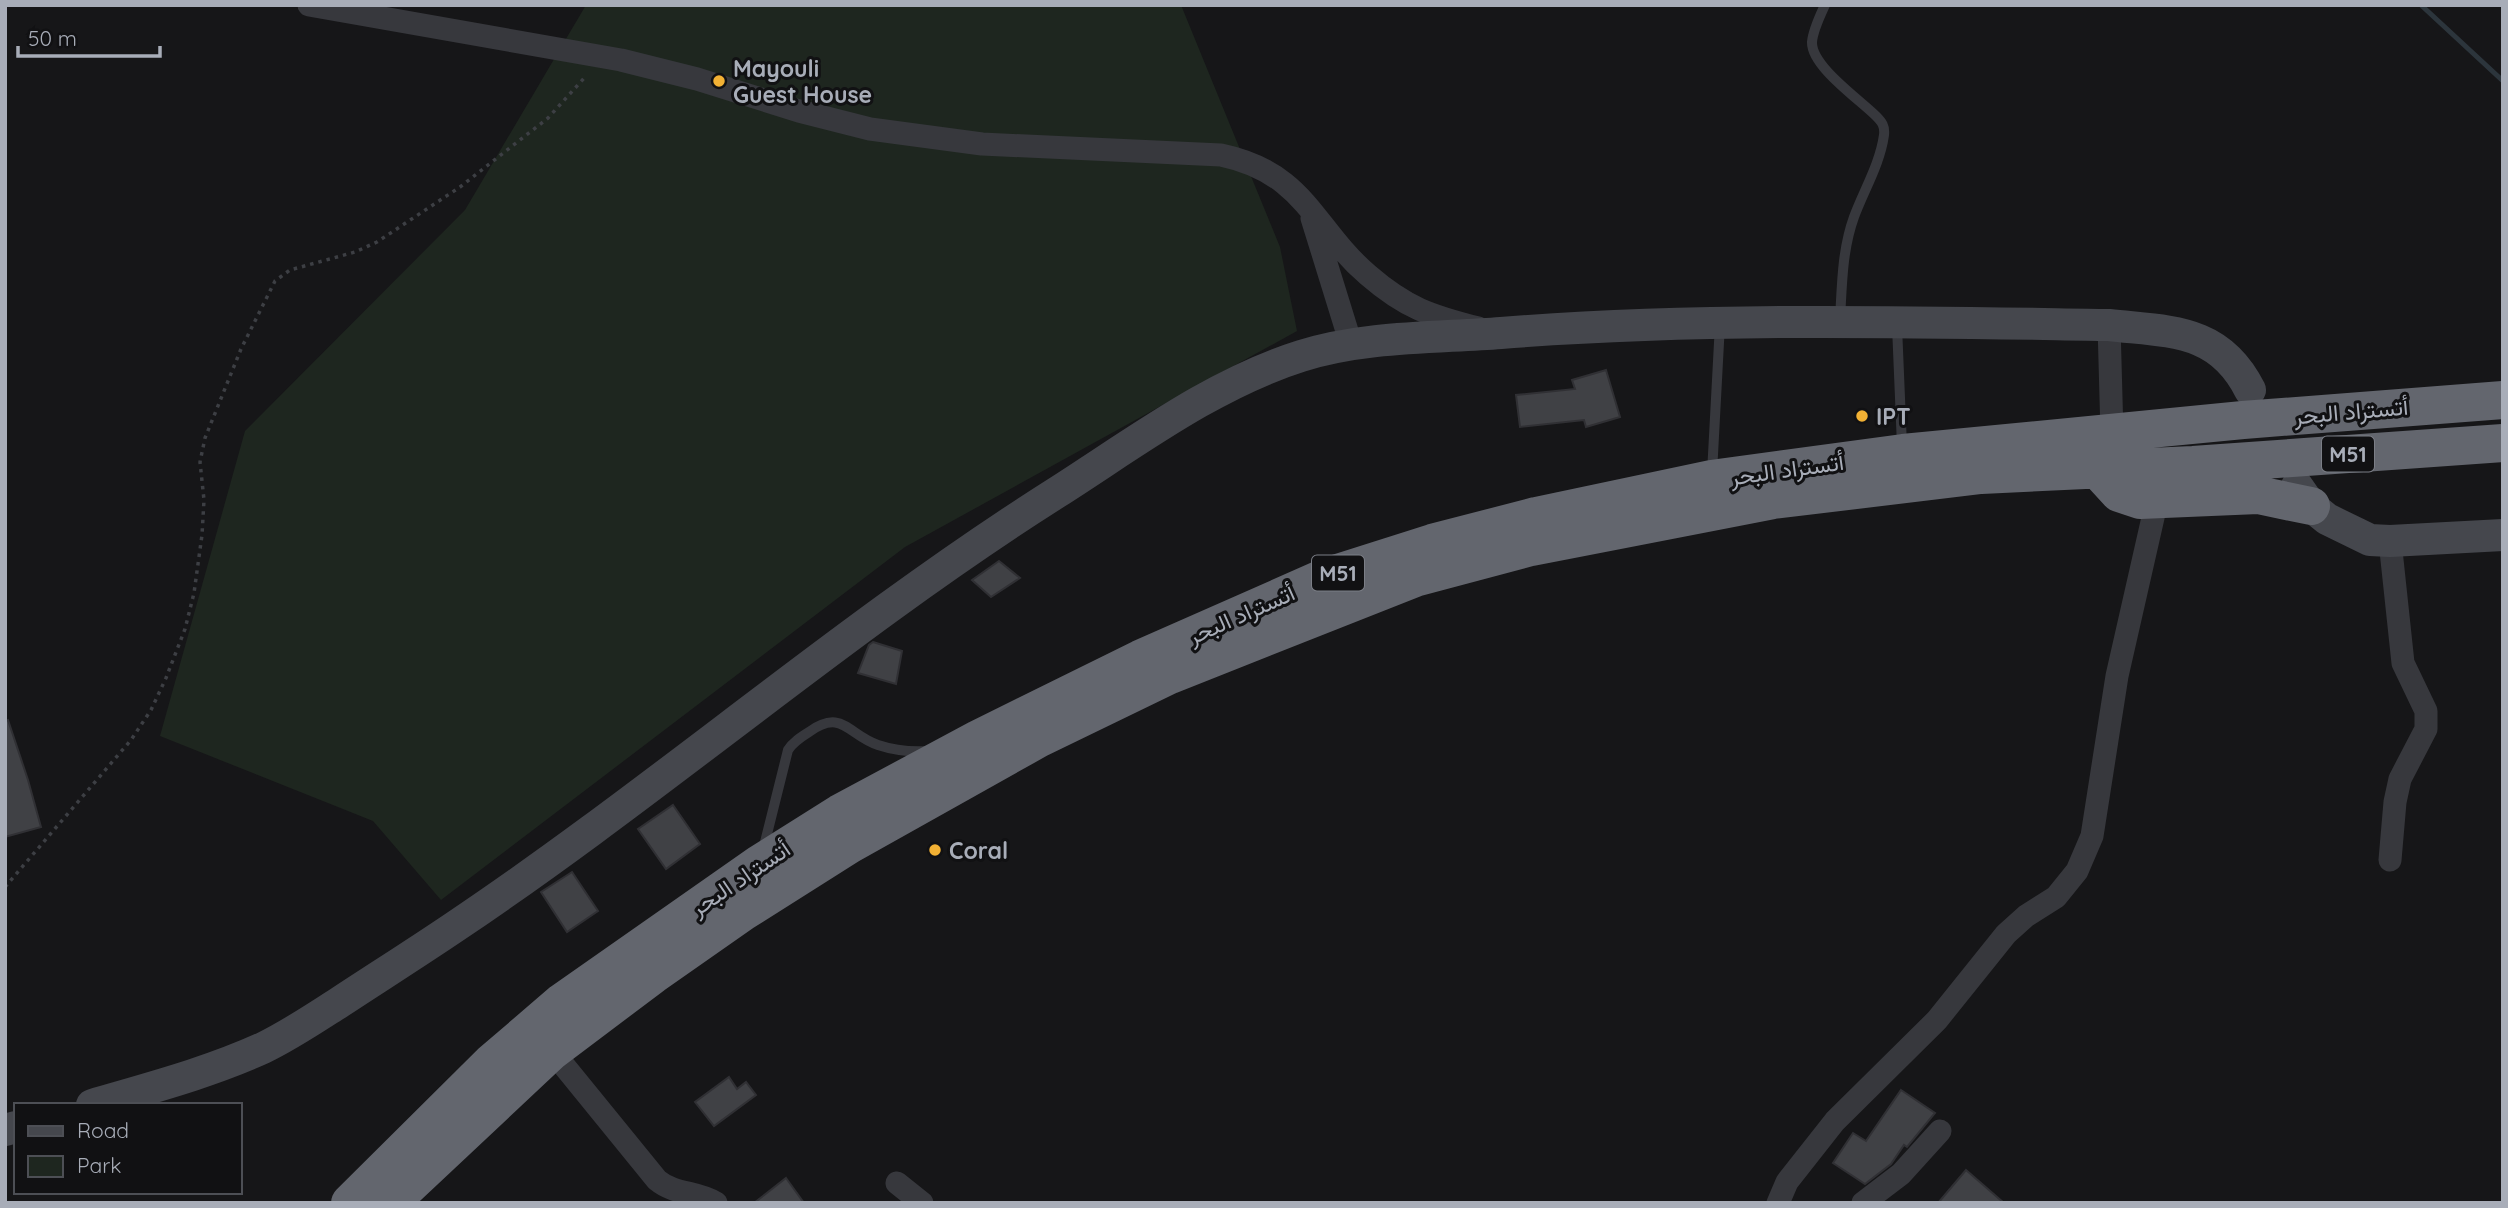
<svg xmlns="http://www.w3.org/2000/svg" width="2508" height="1208" viewBox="0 0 2508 1208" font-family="Quicksand,Vazirmatn,sans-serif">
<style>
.green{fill:#1e261f}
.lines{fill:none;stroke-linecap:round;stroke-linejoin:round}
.stream{stroke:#2c353c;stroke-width:5}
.building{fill:#404145;stroke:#303034;stroke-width:2}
.path{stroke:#3d3f44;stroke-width:3.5;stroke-dasharray:3.5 5;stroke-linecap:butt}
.lane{stroke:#37383d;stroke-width:10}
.street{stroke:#37383d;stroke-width:23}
.secondary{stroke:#45474d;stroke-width:32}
.highway{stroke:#63666e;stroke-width:38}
.poi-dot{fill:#f2b134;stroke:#111113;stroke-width:2.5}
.labels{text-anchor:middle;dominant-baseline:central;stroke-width:6;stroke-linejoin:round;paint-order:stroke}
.shield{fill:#111113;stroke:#7b7e86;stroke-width:2}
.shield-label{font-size:21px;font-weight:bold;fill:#a8adb8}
.poi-label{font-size:23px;font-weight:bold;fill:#a8adb8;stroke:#111113;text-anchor:start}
.street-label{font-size:23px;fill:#a8adb8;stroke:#111113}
</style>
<rect width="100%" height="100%" fill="#161618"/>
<path class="green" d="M586,5H1181L1280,247L1297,331L905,547L441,900L373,821L160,736L245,431L465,210Z"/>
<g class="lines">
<path class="stream" d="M2421,5L2503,81"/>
</g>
<path class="building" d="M1606,370L1620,417L1586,427L1584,420L1520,427L1516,395L1575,389L1572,380Z
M999,561L1020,578L991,597L972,580Z
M873,642L902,651L896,684L858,673L869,645Z
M8,720L28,780L41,827L5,837V721Z
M673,805L700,844L666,869L638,829Z
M572,872L598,911L567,932L541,892Z
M729,1077L737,1089L746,1082L756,1095L714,1126L695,1102Z
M1901,1090L1935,1113L1907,1147L1904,1145L1891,1164L1865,1184L1833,1163L1853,1133L1866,1141Z
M1966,1170L2004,1203H1938Z
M786,1178L804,1203H754Z"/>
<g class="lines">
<path class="path" d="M5,887L131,740L151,710L166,678L185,629L194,593L202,535L204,500L200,462L205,438L241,349L275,281L290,270L355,252L377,242L460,187L548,118L586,76"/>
<path class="lane" d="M1825,5C1820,16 1813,30 1812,42C1811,66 1859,99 1876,116C1882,122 1885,126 1884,135C1880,164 1864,190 1854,217C1842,250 1842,285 1840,320
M1897,326L1902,446
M1712,473L1720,324
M763,850L788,750C793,742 801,737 809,732C842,708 848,735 878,745C893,750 912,752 928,751"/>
<path class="street" d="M309,5L621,60L697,79L799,111L870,129L982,144L1221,155C1306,173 1312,227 1368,275C1406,308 1431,316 1478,328
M1312,218L1351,344
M2109,325L2112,434
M2390,860L2395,802L2400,779L2426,729V711L2403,663L2390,541
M552,1051L657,1180C675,1195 697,1191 716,1203
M897,1183L922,1203
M1778,1203L1787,1182L1835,1121L1937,1020L2006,934L2026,916L2056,897L2077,871L2092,836L2117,676L2157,500
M1863,1203L1901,1174L1940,1131"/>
<path class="secondary" d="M2297,486L2311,506L2327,519L2370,540L2390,541L2503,535
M92,1105C150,1088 208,1073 263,1048C290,1035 315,1018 340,1002C378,977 416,953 453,928C659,790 846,626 1056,493C1133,444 1212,384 1301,356C1365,336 1435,338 1501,333C1704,317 1907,322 2109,325C2170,332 2219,328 2250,390
M5,1130L16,1127"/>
<path class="highway" d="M2097,469L2119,493L2140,500L2258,495L2311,506
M350,1203L491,1063L562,1002L759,864L840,813L978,739L1140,659L1328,576L1432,543L1536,516L1711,479L1903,453L2243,420L2503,400
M390,1203L552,1051L653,975L743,912L849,845L1038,739L1170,675L1415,578L1531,547L1773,500L1981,475L2193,465L2503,443"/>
</g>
<g class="poi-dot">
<circle cx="719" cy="81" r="7"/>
<circle cx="1862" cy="416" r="7"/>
<circle cx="935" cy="850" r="7"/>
</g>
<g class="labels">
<g class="shield">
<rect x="2322" y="436.5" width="52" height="35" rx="5"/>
<rect x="1312" y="555.5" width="52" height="35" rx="5"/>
</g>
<g class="shield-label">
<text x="2348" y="454">M51</text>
<text x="1338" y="573">M51</text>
</g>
<g class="poi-label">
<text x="733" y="68">Mayouli<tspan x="733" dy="26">Guest House</tspan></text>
<text x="1876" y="416">IPT</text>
<text x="949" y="850">Coral</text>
</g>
<g class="street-label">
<text transform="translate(2351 411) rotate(-5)">أتستراد البحر</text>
<text transform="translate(1787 469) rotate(-8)">أتستراد البحر</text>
<text transform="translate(1241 614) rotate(-24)">أتستراد البحر</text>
<text transform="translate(740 878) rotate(-34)">أتستراد البحر</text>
</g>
</g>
<rect width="2508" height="1208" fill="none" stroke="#a8adb8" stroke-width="14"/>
<rect x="14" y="1103" width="228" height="91" fill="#111113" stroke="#4d4f55" stroke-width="2"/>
<rect x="28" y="1126" width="35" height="10" fill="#45474d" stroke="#4d4f55" stroke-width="2"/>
<text x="77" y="1138" font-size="21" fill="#a8adb8">Road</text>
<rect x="28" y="1156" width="35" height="21" fill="#1e261f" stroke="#4d4f55" stroke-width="2"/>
<text x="77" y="1173" font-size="21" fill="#a8adb8">Park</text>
<path d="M18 46v10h142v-10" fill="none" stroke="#a8adb8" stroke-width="3.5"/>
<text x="28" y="46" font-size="21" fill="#a8adb8" stroke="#111113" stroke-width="5" paint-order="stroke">50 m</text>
</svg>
